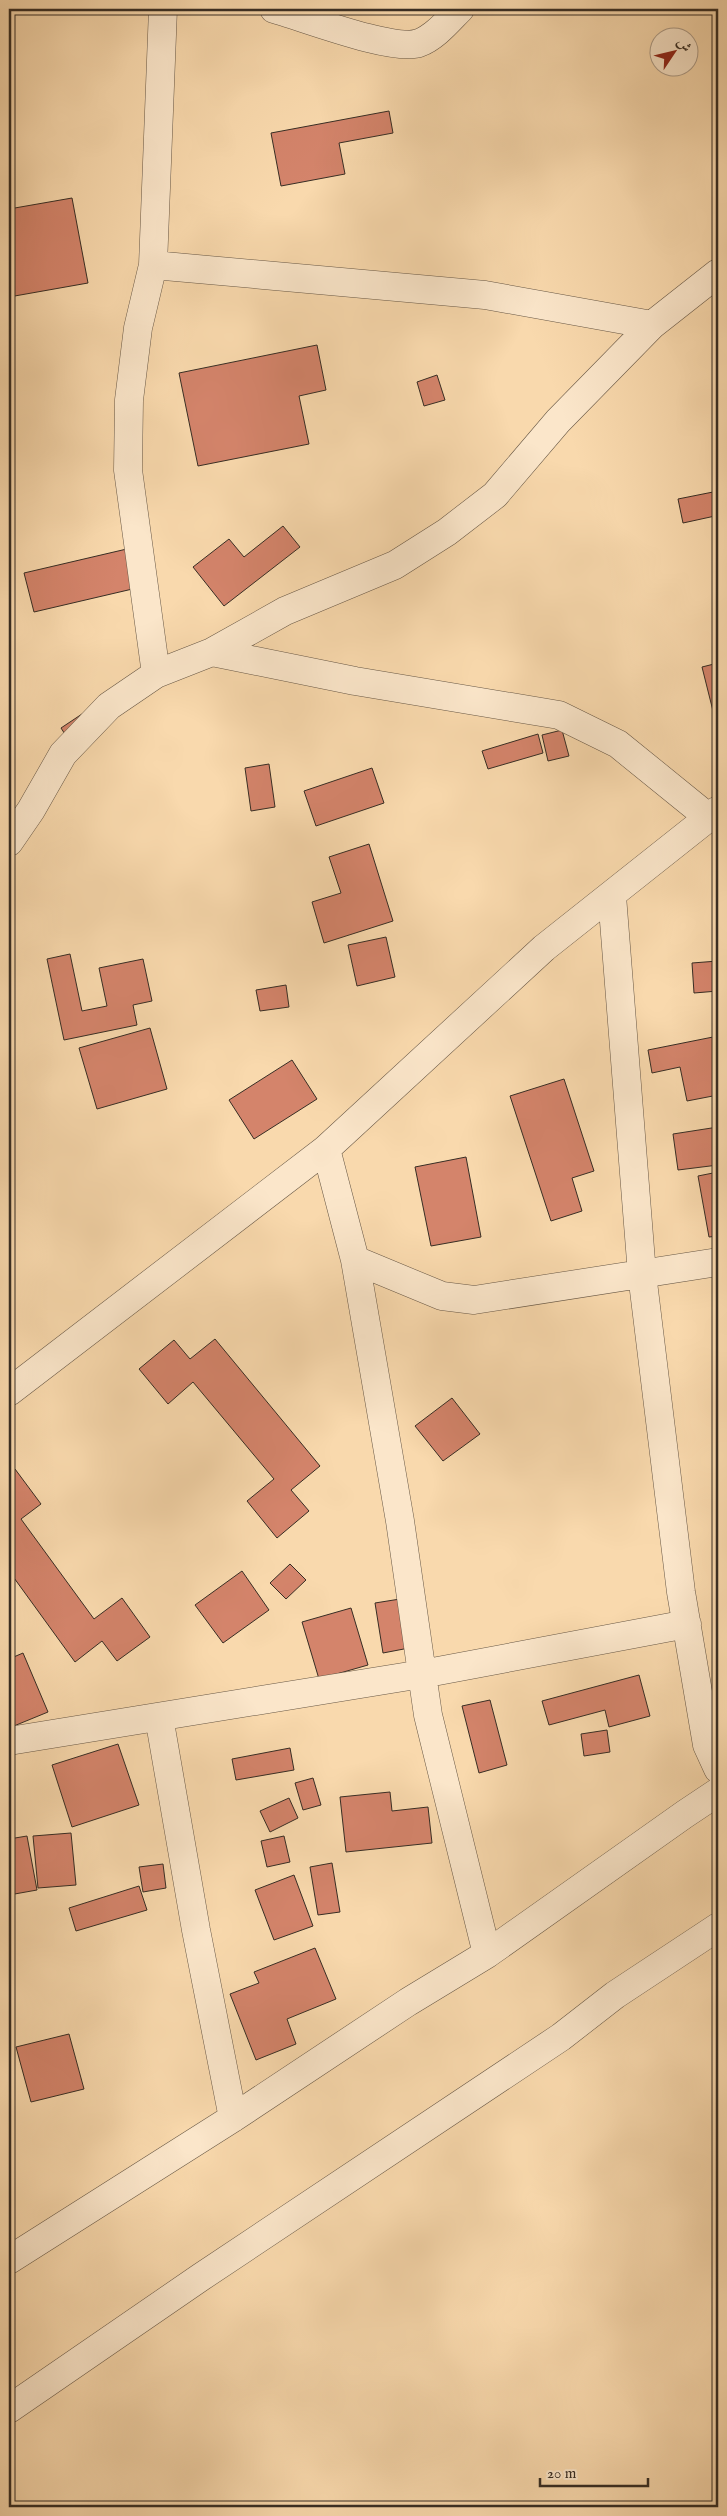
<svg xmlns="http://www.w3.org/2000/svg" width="727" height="2516" viewBox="0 0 727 2516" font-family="'IM FELL English',Amiri,serif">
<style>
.building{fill:#d4846b;stroke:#372d24}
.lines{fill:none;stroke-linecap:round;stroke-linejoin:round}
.minor-casing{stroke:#685846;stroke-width:29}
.minor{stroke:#fbe6ca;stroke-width:28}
</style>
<rect width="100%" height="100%" fill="#f9d9ad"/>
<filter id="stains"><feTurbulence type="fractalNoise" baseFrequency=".004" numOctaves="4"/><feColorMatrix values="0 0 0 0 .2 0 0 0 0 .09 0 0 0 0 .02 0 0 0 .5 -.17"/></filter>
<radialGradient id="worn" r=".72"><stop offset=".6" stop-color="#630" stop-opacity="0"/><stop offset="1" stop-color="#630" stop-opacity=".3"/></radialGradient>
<path class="building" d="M389,111L393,133L339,143L345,174L281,186L271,133Z
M72,198L88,283L9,297V209Z
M317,345L326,390L299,396L309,444L198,466L179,373Z
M437,375L445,400L424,406L417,382Z
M718,491V531L715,516L683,523L678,499Z
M283,526L300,547L224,606L193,567L229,539L244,557Z
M131,548L141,587L34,612L24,573Z
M718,663V731L702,667Z
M85,712L70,742L61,728Z
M562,730L569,756L548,761L542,735Z
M538,734L543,753L488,769L482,751Z
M269,764L275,807L251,811L245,768Z
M372,768L384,803L316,826L304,791Z
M369,844L393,921L324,943L312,902L341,893L329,857Z
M386,937L395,977L357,986L348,945Z
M70,954L82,1011L107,1006L99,968L143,959L152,1001L133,1005L137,1025L64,1040L47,959Z
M718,961V991L694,993L692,963Z
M286,985L289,1007L260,1011L256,990Z
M150,1028L167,1089L97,1109L79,1048Z
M718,1036V1095L687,1101L680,1067L652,1073L648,1050Z
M292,1060L317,1099L254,1139L229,1100Z
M564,1079L594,1171L572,1178L582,1211L551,1221L510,1096Z
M718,1127V1165L678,1170L673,1134Z
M466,1157L481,1237L431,1246L415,1167Z
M718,1172V1236L709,1237L698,1176Z
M215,1339L320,1466L291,1490L309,1511L277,1538L247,1501L274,1479L193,1382L168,1404L139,1369L174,1340L190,1359Z
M452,1398L480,1434L443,1461L415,1426Z
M718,1428V1449L714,1429Z
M15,1469L41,1504L21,1519L94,1619L122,1598L150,1637L117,1661L102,1641L75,1662L9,1571V1473Z
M290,1564L306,1580L286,1599L270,1583Z
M242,1571L269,1610L223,1643L195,1605Z
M400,1599L409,1648L383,1653L375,1603Z
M351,1608L368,1665L319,1679L302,1622Z
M23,1653L48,1712L9,1728V1659Z
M639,1675L650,1716L609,1727L605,1710L549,1725L542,1701Z
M490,1700L507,1765L479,1773L462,1706Z
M607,1730L610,1752L584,1756L581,1734Z
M118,1744L139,1805L72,1827L52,1765Z
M290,1748L294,1770L236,1780L232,1759Z
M313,1778L321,1805L303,1810L295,1783Z
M390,1792L392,1811L428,1807L432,1843L346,1852L340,1797Z
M289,1798L298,1818L270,1832L260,1811Z
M71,1833L76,1885L38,1888L33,1836Z
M27,1836L37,1890L9,1895V1839Z
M284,1836L290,1862L267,1867L261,1841Z
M332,1863L340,1912L318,1915L310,1867Z
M163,1864L166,1888L143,1892L139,1867Z
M294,1875L313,1926L274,1940L255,1890Z
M139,1886L147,1910L76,1931L69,1908Z
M315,1948L336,1999L287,2019L296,2044L256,2060L230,1994L259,1983L254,1972Z
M69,2034L84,2089L31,2102L16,2047Z"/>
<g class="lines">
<defs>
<path id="minor" d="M274,9C303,17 393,52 419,43C435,37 448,21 460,9
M153,265L485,295L652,325
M212,652L355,681L559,715L618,744L708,817
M156,674L128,470L129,400L138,328L153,265L163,9
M9,842L31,810L63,754L109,706L156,674L212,652L285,611L395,565L447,532L495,495L558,421L652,325L718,273
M612,896L642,1274L681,1592L707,1745L718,1769
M326,1149L355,1260L400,1521L428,1715L487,1954
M355,1260L442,1296L474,1300L718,1262
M9,1392L326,1149L544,948L718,810
M159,1717L196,1930L233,2118
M9,1741L422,1674L687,1624
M9,2260L233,2118L408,2002L487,1954L685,1814L718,1792
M9,2409L201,2277L561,2037L615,1995L718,1927"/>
</defs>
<use href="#minor" class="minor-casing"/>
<use href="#minor" class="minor"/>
</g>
<rect width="727" height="2516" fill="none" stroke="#f9d9ad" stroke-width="30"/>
<rect x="10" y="10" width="707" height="2496" fill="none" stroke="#372d24" stroke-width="2.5"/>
<rect x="15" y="15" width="697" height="2486" fill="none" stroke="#372d24"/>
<g transform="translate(674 52) rotate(55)"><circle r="24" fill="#fbe6ca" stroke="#ad9c88"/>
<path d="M0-4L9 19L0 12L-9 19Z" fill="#8f2418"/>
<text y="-8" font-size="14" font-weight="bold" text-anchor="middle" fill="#372d24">ش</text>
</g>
<path d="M540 2478v8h108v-8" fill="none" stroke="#372d24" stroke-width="2.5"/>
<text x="547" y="2478" font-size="15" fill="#372d24" stroke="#fbe6ca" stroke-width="4" paint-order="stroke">20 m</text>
<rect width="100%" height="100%" filter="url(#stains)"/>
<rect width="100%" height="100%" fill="url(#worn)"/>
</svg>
